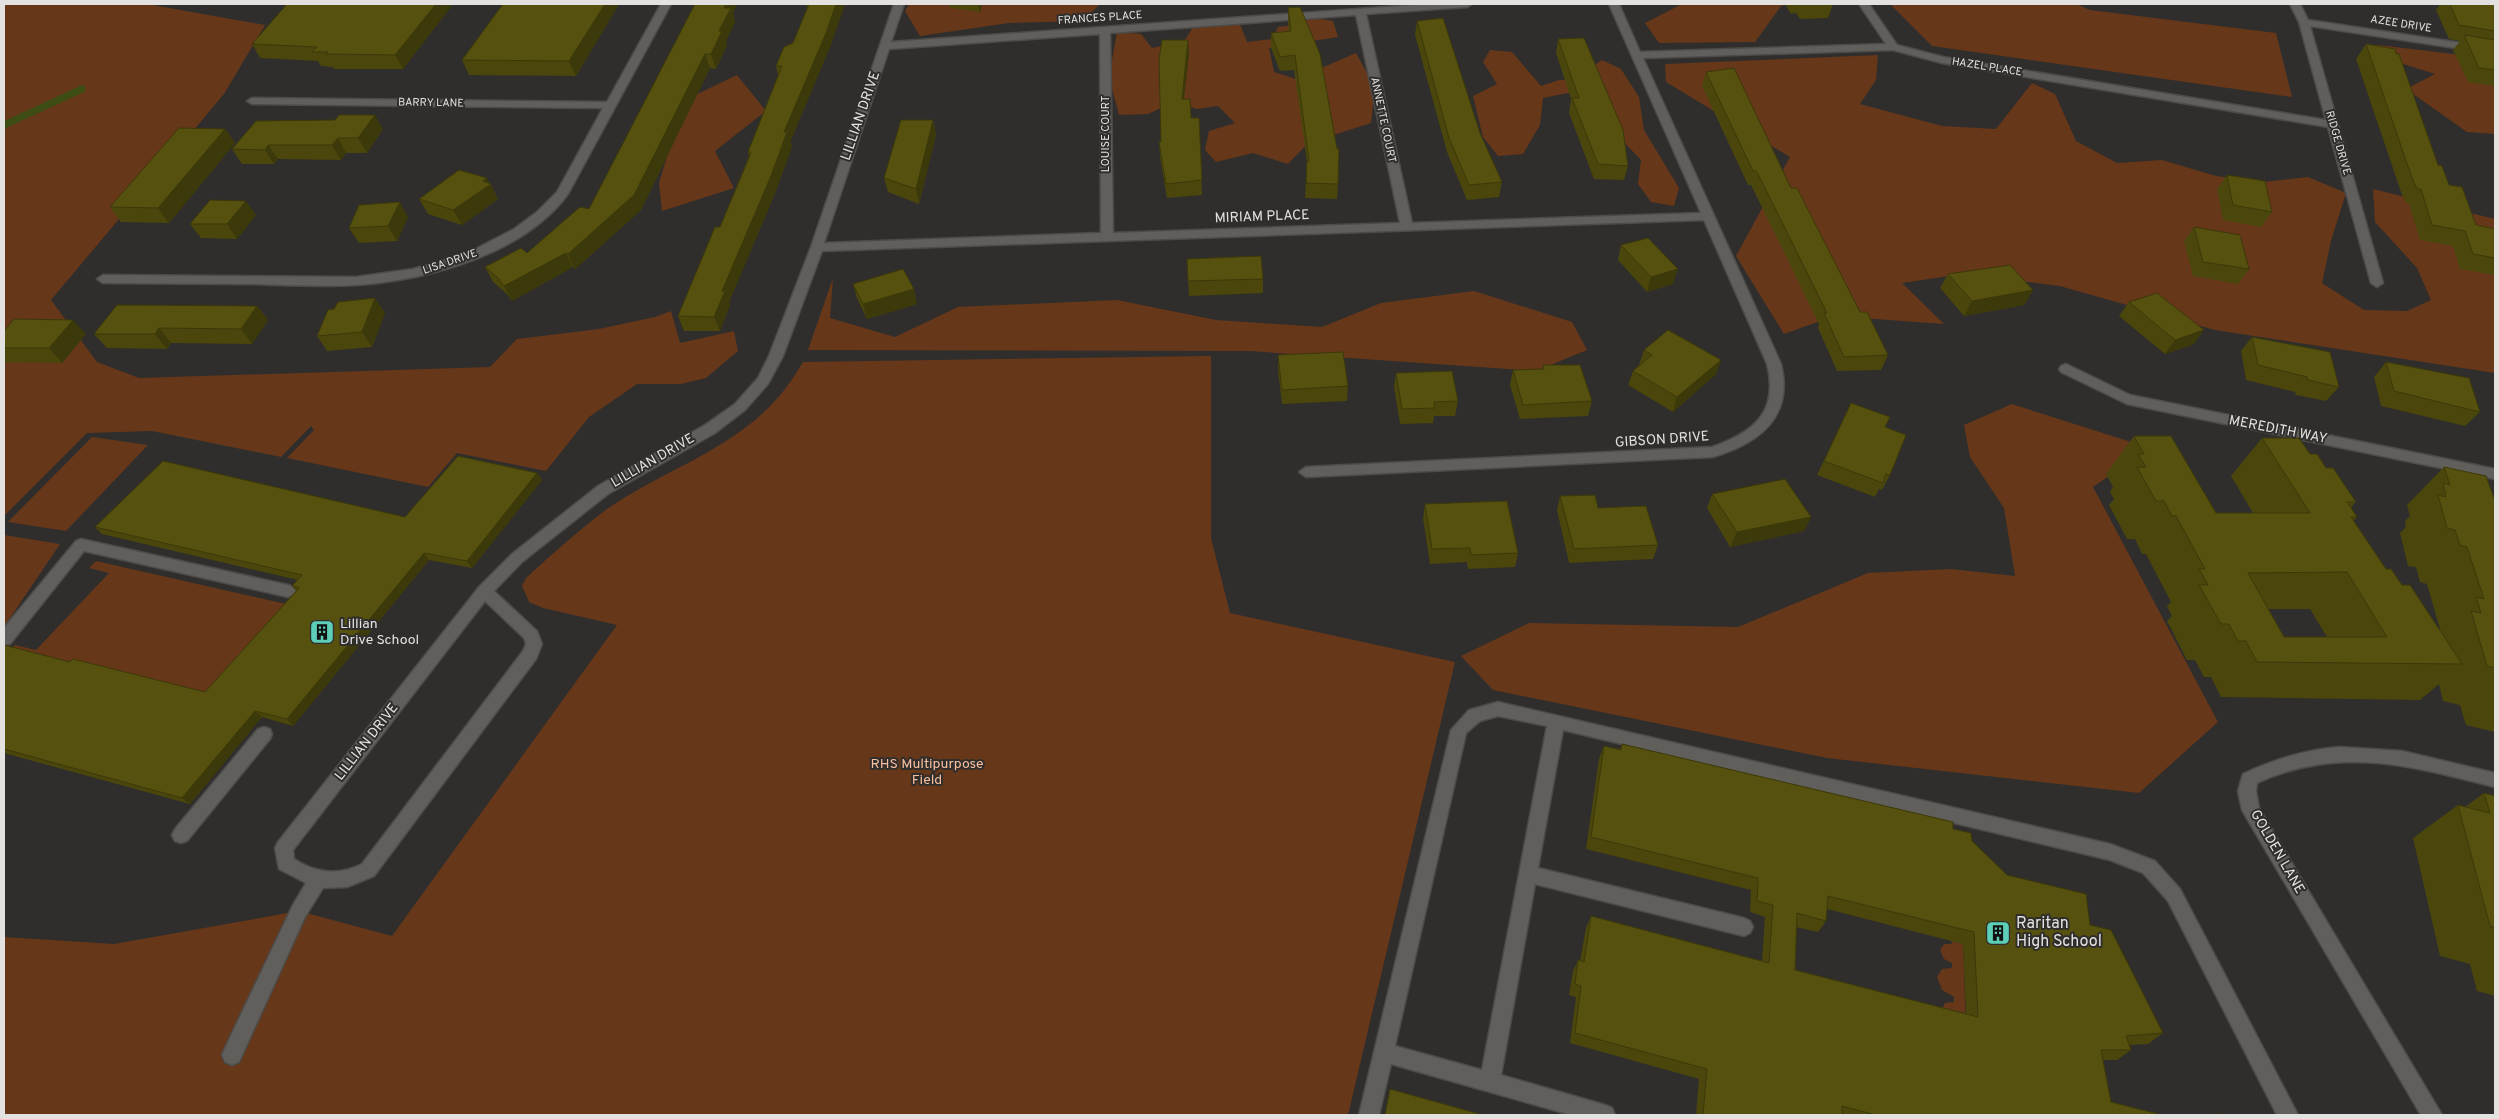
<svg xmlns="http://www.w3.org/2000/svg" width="2499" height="1119" viewBox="0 0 2499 1119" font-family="Overpass,sans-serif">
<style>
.green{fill:#67371a}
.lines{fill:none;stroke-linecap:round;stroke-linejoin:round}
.stream{stroke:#3c4c12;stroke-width:7}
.minor-casing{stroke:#4c4b49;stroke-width:3}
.minor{fill:#605f5c;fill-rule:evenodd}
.wall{fill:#4a460c;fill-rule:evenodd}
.shaded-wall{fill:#3c390a}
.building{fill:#56510e;stroke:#3c390a;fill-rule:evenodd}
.labels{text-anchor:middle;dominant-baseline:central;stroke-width:4;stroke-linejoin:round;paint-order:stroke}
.far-street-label{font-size:11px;fill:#e3e2e0;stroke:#2f2e2c}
.street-label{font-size:14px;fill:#e3e2e0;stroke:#2f2e2c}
.poi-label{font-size:14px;fill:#e3e2e0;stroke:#2f2e2c;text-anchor:start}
.park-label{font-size:14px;fill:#fabf9e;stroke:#2f2e2c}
.near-poi-label{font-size:16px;fill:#e3e2e0;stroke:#2f2e2c;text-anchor:start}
</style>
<rect width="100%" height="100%" fill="#2f2e2c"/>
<path class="green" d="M4,4H147L265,25L224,94L51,300L97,362L139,378L490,367L517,339L599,329L655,317L671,311L680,343L734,331L738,351L706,378L681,384H637L589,417L546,471L457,453L428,487L287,458L314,430L311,426L281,457L152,431L87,433L4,516Z
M909,4H1100L1083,21L1009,23L920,36L905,11Z
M1682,4H1788L1781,6L1755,42L1659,43L1645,23Z
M1890,4H2076L2090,10L2276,33L2292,97L1932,46Z
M1309,17L1333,21L1338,37L1269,48L1274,72L1296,79L1356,53L1375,88L1371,123L1308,143L1288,164L1253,153L1216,162L1205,150L1209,131L1235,123L1218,106L1197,109L1174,102L1148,114L1119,115L1109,77L1117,32L1141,34L1152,48L1184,41L1194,26L1240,24L1247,42L1273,39L1278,27L1294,25Z
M2378,45L2495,59V134L2467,132L2406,89L2435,74L2366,52Z
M1490,50L1512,52L1541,86L1559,80L1590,79L1596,64L1602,60L1621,69L1639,97L1644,130L1679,188L1674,206L1651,202L1638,184L1641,160L1613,131L1589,95L1568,93L1543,98L1540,125L1523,154L1498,156L1483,137L1473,96L1497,84L1483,62Z
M1878,55L1876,80L1860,104L1942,126L1996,129L2032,83L2055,94L2076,141L2117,163L2162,160L2216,176L2264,182L2308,177L2346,193L2331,241L2322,283L2364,310L2407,311L2431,300L2417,268L2375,222L2373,189L2495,219V373L2215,330L2060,286L1963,274L1902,283L1944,324L1834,316L1784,334L1736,256L1790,157L1666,82L1665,64Z
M737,75L766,111L715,151L734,188L662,211L659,183L672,140L693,96Z
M833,278L830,318L895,337L958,307L1117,300L1216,320L1322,327L1381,303L1474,291L1572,322L1587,350L1536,371L1250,351L808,350Z
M1211,356V538L1230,613L1455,662L1348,1115H4V937L114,944L299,911L392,936L617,625L543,608L529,602L522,586L526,578C552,554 579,530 607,509C660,472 726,452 771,405C784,392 794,377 803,362Z
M2012,404L2150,448L2093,487L2218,722L2139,793L1827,758L1493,690L1461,656L1529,623L1738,627L1868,573L1951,569L2015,576L2004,508L1970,457L1964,425Z
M92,437L148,445L66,531L8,522Z
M4,535L60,544L4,627Z
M96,561L295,606L213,699L9,651L15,645L36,650L109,573L89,568Z
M1951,941L1963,944L1966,1028L1942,1009L1945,1003L1954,1002V997L1942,990L1937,977L1942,969L1952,968V963L1944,959L1940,950L1944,944H1952Z"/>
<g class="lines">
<path class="stream" d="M4,125L82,89"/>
<defs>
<path id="minor" d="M661,4H671L568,194C524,254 428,280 357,285C322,287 286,285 251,284C202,284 152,283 103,283L97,279L103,275L356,277L413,269L464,255L514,229L537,212L557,192L603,108L252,104L247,101L252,98L607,102Z
M894,4H904L891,42L1428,4H1472L1467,7L1366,14L1412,223L1701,213L1609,4H1619L1640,52L1886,44L1859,4H1869L1897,45L1943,57L2326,120L2299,22L2290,4H2300L2308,20L2495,48V54L2310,26L2383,283L2377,287L2371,283L2328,127L1942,63L1893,50L1643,58L1781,364C1794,417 1760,443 1713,457L1306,477L1299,472L1306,467L1712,447C1754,432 1779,412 1767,364L1704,220L822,251L783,356L768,384L745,410L715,433L608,494L522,562L494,591L537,631L542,644L536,659L374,876L347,887L323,888L305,917L239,1062L232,1065L225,1062L222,1055L225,1048L293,905L306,883L279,869L275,848L278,842L479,587L512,554L598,486L705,425L735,404L758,378L769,356L811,247ZM1356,15L1400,223L1113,233L1110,33ZM1100,34L1101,233L824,243L889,49ZM485,601L524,638L526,644L523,651L362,864C339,876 315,873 294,859L293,850Z
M2066,364L2130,395L2495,469V479L2127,404L2061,372L2059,369L2061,366Z
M81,539L288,585L293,587L296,591L293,595L288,597L84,551L10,644L4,645V628L76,541Z
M1498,702L2110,844L2155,861L2180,889L2298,1115H2277L2168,901L2143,873L2110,860L1563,730L1538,868L1744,918L1750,921L1753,927L1750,933L1744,936L1535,884L1501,1075L1605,1105L1612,1108L1615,1115H1571L1391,1064L1379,1115H1359L1451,730L1469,710ZM1498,716L1547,726L1482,1070L1395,1046L1466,733L1480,721Z
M264,727L270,729L272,734L270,739L187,841L181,843L175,841L172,835L175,829L258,729Z
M2339,747L2402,751L2495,773V787C2412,766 2339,745 2257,783L2256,791L2259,808L2442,1115H2421L2242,810L2238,791L2243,774C2275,759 2304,750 2339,747Z"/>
</defs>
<use href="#minor" class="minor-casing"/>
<use href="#minor" class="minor"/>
</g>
<path class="wall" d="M453,4L403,69H334L333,67L321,66L318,61L260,58L252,44Z
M503,4H619L576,76L469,75L462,60Z
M695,4H737L733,13L735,22L726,41L727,45L716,69L710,68L641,210L575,269L573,267L512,301L506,293L493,282L485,267L527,253L589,209Z
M806,4H845L830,47L790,142L792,146L776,191L729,302L730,305L720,331H684L678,316L720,227L749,156L748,152L778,75L776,66L793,43L807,8Z
M949,4H982L980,12L950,8Z
M1785,4H1833L1828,18L1800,19L1796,13L1791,14Z
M2440,4H2495V86L2468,82L2453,50L2460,41L2449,39L2436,10Z
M1288,8L1338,184L1337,199L1305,198L1307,162L1294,70L1280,71L1271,48V33L1289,32L1288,22Z
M1417,21L1480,133L1502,182L1499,197L1467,200L1447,152L1415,35Z
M1558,39L1628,166L1624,180L1594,179L1569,113L1571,99L1556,53Z
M1188,40L1189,55L1184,99L1191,118H1199L1202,195L1167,198L1160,157L1159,142H1161Z
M2366,44L2449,185L2476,225L2495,229V275L2460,269L2453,246L2420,240L2409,204L2406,203L2401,192L2356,59Z
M1706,72L1791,188L1860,312L1888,355L1881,370L1837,371L1818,328L1819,324L1754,191L1751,185H1748L1702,86Z
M933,120L936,135L919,204L888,192L884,178Z
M225,129L235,143L169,223L121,222L110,207Z
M383,129L367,153H346L341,160L278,159L274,164H242L232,149Z
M2227,175L2272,212L2261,227L2223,220L2217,189Z
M419,199H498L462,225L428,214Z
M256,215L237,239L201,238L190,224Z
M408,217L397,241L359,243L349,228Z
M2194,227L2249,269L2238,284L2193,276L2184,241Z
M1621,245L1673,284L1647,292L1618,260Z
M1187,259L1263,279V293L1189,296Z
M1948,274L2033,290L2024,305L1964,316L1940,288Z
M853,284L917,304L867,319L857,298Z
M2129,302L2194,344L2165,354L2119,316Z
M257,306L268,320L252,344L171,343L167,349L107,348L94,334Z
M385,313L372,347L327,351L317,336Z
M4,331L86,334L62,363L4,362Z
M2252,337L2339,387L2326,401L2296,395L2295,392L2246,380L2241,351Z
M1644,350L1721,360L1716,374L1673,412L1628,385L1633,371L1639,365Z
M1278,355L1348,386L1347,401L1282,404L1278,370Z
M2386,362L2480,412L2465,426L2381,406L2374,377Z
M1543,365L1592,401L1588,416L1520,419L1510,385L1513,370L1542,369Z
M1396,373L1458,401L1455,416H1434L1433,423L1400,424L1394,387Z
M1851,403L1885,427L1890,475L1882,490L1879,489L1875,497L1817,475Z
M2134,436L2216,513H2253L2231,476L2262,438L2310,454L2326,468L2356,502L2351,507L2357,517L2353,521L2386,569L2402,585L2439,630L2440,629L2427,584L2420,582L2416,567L2408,566L2400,533L2406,527L2405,521L2410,516L2407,505L2444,467L2495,501V732L2466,725L2460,705L2443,701L2439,684L2420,700L2221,697L2211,677H2204L2195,660H2187L2167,621L2172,616L2167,606L2171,602L2146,554H2142L2135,539H2127L2109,505L2114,499L2110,492L2113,487L2106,474ZM2268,609H2310L2327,637H2284Z
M537,473L542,480L472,568L429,560L293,726L262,717L190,804L4,753V645L70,662L205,692L296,591L292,586L298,580L102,534L95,527L405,517Z
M1712,494L1811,517L1804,531L1730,547L1707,508Z
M1560,496L1598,508L1658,545L1653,559L1569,563L1557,510Z
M1425,504L1518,553L1515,567L1468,569L1467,562L1430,564L1423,518Z
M1622,744L1953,829L1972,841L2007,875L2090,925L2163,1033L2148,1044L2129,1045L2131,1050L2117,1060H2103L2111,1102L2162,1115H1696L1699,1079L1570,1043L1576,997L1569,995L1573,971L1578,960L1580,961L1586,928L1591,916L1762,961L1765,917L1750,912L1751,890L1586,849L1599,759L1604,746L1620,749ZM1827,909L1963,944L1966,1014L1795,970L1796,927L1818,932L1826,921Z
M2484,793L2495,796V996L2477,991L2470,964L2440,956L2413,838L2458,805L2465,807Z"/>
<path class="shaded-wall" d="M436,4H453L403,69L395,55Z
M605,4H619L576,76L569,61Z
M726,4H737L733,13L735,22L726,41L727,45L716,69L711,54L719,31L724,8Z
M836,4H845L830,47L790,142L792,146L776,191L729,302L730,305L720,331L714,317L722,291L784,132Z
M978,4H982L980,12Z
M1188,40L1189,55L1182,113V99Z
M705,54L710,68L641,210L575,269L568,254Z
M375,115L383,129L367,153L358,138Z
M933,120L936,135L919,204L916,189Z
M225,129L235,143L169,223L158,208Z
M338,138L346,153L341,160L332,145Z
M268,145L278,159L274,164L265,150Z
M487,178L490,185L491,184L498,199L462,225L453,210Z
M246,201L256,215L237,239L227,224Z
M400,202L408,217L397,241L388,226Z
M566,253L573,267L512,301L504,286Z
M1678,269L1673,284L1647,292L1651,277Z
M914,289L917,304L867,319L863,304Z
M2033,290L2024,305L1964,316L1972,301Z
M375,298L385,313L372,347L362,332Z
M257,306L268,320L252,344L241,329Z
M73,320L86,334L62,363L49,348Z
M159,328L171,343L167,349L155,334Z
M2204,330L2194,344L2165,354L2175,340Z
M1721,360L1716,374L1673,412L1677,397Z
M537,473L542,480L472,568L467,561Z
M1811,517L1804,531L1730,547L1737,532Z
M424,553L429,560L293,726L287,719Z
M255,711L262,717L190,804L182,798Z"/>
<path class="building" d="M287,4H436L395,55L326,54L328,52H312L317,47L252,44Z
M503,4H605L569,61L462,60Z
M695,4H726L724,8H731L719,31H722L711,54H705L634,195L568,254L566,253L504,286L498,278L485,267L521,248L527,253L580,207L589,209Z
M809,4H836L826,33L784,132H787L771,176L722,291H725L714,317L678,316L715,227H720L749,158L751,152H748L782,66H776L784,47L793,43Z
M1804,4H1833L1805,5Z
M2450,4H2495V31L2459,25Z
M1300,7L1320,54L1337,149H1339L1338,184L1306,183L1307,161H1309L1295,55L1280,57L1271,33L1291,31L1288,8Z
M1443,18L1480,133L1502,182L1469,185L1449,138L1417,21Z
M2464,35L2495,40V70L2479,68Z
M1584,38L1623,130L1628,166L1598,164L1572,98H1579L1558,39Z
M1162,40H1188L1182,99H1190L1191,118H1199L1202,180L1166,184L1159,142H1161L1159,60Z
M2366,44L2395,49L2396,54H2399L2438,165L2442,166L2449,185L2462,187L2476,225L2495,229V258L2473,254L2465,231L2432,225L2421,189H2417L2412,178Z
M1734,68L1791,188H1797L1860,312H1867L1888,355L1844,357L1824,313H1827L1759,176L1756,171H1753L1706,72Z
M339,115H375L358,138H338L332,145H268L265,150L232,149L256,121L335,120Z
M901,120H933L916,189L884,178Z
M179,128L225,129L158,208L110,207Z
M459,170L487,178L483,181L491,184L453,210L419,199Z
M2227,175L2265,181L2272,212L2233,205Z
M210,200L246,201L227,224H190Z
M400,202L388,226L349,228L359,205Z
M2194,227L2240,235L2249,269L2203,262Z
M1648,238L1678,269L1651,277L1621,245Z
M1261,256L1263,279L1188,281L1187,259Z
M2010,265L2033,290L1972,301L1948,274Z
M903,269L914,289L863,304L853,284Z
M2157,293L2204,330L2175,340L2129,302Z
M375,298L362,332L317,336L328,310L334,309L338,302Z
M117,305L257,306L241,329L159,328L155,334H94Z
M14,319L73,320L49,348H4V331Z
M1668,330L1721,360L1677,397L1633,371L1652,355L1644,350Z
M2252,337L2330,352L2339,387L2308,380L2307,377L2258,365Z
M1343,352L1348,386L1282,390L1278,355Z
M2386,362L2469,378L2480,412L2394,391Z
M1543,365H1580L1592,401L1523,405L1513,370L1544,369Z
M1452,371L1458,401L1434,402L1435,408L1402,409L1396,373Z
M1851,403L1890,417L1885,427L1906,435L1890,475L1886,474L1883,483L1824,461Z
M2134,436H2171L2216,513H2310L2262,438H2299L2310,454H2317L2326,468H2333L2356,502H2347L2357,517H2351L2386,569H2391L2402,585H2410L2462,664L2257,662L2246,641H2238L2229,624H2221L2199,585H2208L2199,569H2205L2176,516H2172L2164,501H2156L2137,467H2146L2138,454H2144ZM2347,572L2387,637H2284L2248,573Z
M458,456L537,473L467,561L424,553L287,719L255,711L182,798L4,749V645L70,662L73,659L205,692L299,588L292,586L302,575L95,527L163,461L405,517Z
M2444,467L2486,476L2495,501V668L2487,666L2471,611L2481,613L2476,597L2484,599L2467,547L2460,545L2455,530L2447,528L2438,495L2446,497L2443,483L2450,485Z
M1785,479L1811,517L1737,532L1712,494Z
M1595,495L1598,508L1646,506L1658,545L1574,549L1560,496Z
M1507,501L1518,553L1471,555L1470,548L1432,549L1425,504Z
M1622,744L1953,822V829L1971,833L1972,841L2007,875L2086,894L2090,925L2111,930L2163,1033L2126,1036L2131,1050H2101L2111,1102L2162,1115H1876L1842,1106V1115H1703L1707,1069L1575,1033L1581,986L1575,984L1578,960L1584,962L1591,916L1769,963L1773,905L1757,901L1758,878L1591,837L1604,746L1621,750ZM1828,896L1974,932L1978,1017L1795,970L1797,913L1826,921Z
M2484,793L2495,796V928L2490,926L2458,805L2490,813Z
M1390,1089L1483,1115H1385Z
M2222,1114V1115H2195Z"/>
<defs>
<symbol id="building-square" viewBox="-11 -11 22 22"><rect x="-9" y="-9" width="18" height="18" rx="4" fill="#5dceb8" stroke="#2f2e2c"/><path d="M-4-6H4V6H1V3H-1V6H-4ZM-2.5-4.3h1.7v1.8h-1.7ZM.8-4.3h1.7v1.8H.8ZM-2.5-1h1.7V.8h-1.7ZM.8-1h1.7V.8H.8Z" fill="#111"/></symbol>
</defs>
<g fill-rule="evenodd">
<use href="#building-square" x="308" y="618" width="28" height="28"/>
<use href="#building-square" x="1984" y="919" width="28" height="28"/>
</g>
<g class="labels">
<g class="far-street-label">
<text transform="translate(1100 18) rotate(-4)">FRANCES PLACE</text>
<text transform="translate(2401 24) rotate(9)">AZEE DRIVE</text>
<text transform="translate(1987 67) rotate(9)">HAZEL PLACE</text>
<text transform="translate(431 103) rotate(1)">BARRY LANE</text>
<text transform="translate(1383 120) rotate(78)">ANNETTE COURT</text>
<text transform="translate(1106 134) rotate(-90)">LOUISE COURT</text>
<text transform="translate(2338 143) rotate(74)">RIDGE DRIVE</text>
<text transform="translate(450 262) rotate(-19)">LISA DRIVE</text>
</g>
<g class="street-label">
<text transform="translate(861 116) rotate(-71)">LILLIAN DRIVE</text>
<text transform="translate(1262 217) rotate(-2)">MIRIAM PLACE</text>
<text transform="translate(2278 430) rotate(11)">MEREDITH WAY</text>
<text transform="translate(1662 440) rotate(-4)">GIBSON DRIVE</text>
<text transform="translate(653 461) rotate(-30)">LILLIAN DRIVE</text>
<text transform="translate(367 742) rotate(-52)">LILLIAN DRIVE</text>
<text transform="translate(2277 852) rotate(60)">GOLDEN LANE</text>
</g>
<g class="poi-label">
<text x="340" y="624">Lillian<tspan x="340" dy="16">Drive School</tspan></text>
</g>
<g class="park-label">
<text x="927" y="764">RHS Multipurpose<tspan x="927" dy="16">Field</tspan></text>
</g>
<g class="near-poi-label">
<text x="2016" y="924">Raritan<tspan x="2016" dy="18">High School</tspan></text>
</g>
</g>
<rect width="2499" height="1119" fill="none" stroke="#e3e2e0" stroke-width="10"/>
</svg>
